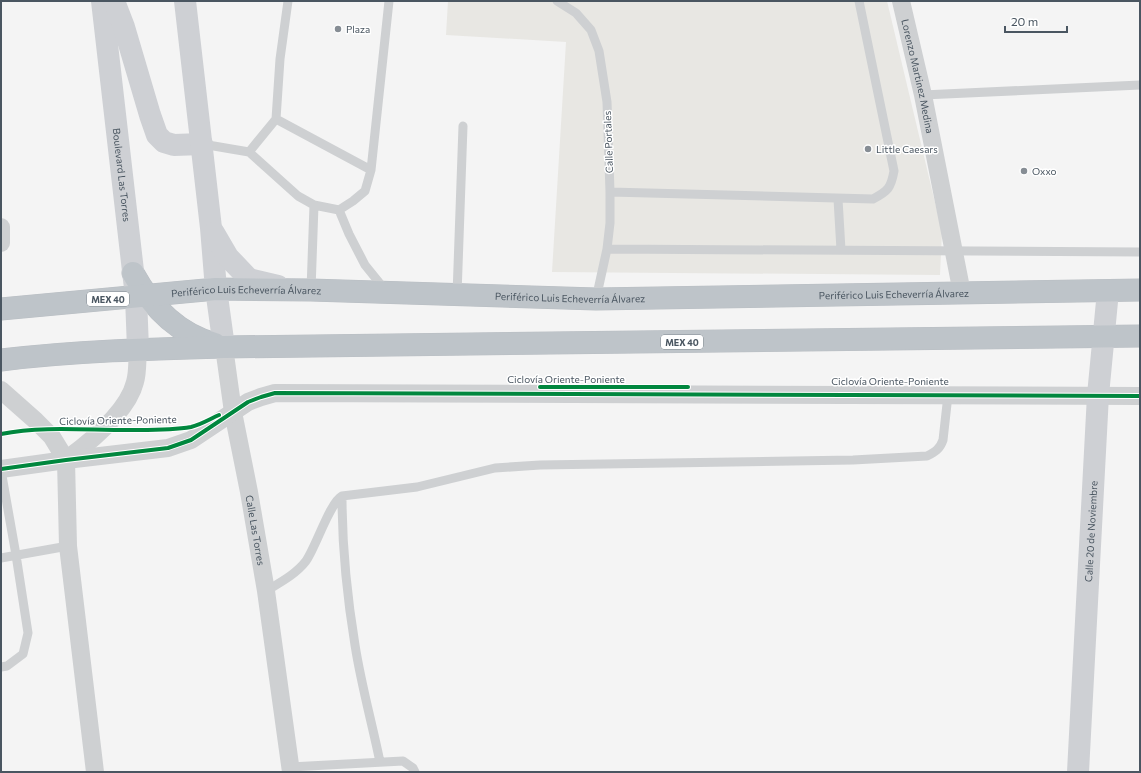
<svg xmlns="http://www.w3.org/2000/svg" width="1141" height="773" viewBox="0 0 1141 773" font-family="Commissioner,sans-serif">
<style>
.commercial{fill:#e8e7e3}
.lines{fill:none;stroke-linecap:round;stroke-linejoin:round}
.highway-casing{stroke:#b9bec3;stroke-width:23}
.lane{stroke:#ced0d2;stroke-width:9}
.street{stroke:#ced0d2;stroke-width:18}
.secondary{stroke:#ced0d4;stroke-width:22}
.highway{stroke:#bec4c9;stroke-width:22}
.cycleway-casing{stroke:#fff;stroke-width:6}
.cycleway{stroke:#00873e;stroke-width:4}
.poi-dot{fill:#868d94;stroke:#fff;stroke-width:1.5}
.labels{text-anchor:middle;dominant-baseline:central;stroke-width:3;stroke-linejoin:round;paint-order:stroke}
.shield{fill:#fff;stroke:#808990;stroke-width:1}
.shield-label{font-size:9px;font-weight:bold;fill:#4a5661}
.poi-label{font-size:10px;fill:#4a5661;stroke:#fff;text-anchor:start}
.street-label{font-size:10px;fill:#4a5661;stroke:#fff}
</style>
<rect width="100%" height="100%" fill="#f4f4f4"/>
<path class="commercial" d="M448,1H887L942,232L940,275L552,272L566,42L446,35Z"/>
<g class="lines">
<defs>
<g id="highway">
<path d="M133,273C151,306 178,334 215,344"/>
<path id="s5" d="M1,309L216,289L311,290L596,299L1140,290"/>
<path d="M1,360C75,351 149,349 224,347L1140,336"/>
</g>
</defs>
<use href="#highway" class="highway-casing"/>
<path class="lane" d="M557,1L576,13L591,30L599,51L607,102L610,192V223L607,249L596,299
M923,95L1140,85
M276,119L371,170
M202,144L249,152L276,119L280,59L288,1
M249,152L298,196L314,205L339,210L353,201L365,191L371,170L389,1
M610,192L873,199C888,191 891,188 894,171L859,1
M838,199L841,250
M339,210L349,234L365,265L386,291
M607,249L1140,252
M311,290L314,205
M457,295L463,126
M1,470L16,555L28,633L23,654L7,666L1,667
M342,496C342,546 347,596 355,645C361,684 372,723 380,762
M1,558L68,546
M266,591C281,582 296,574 306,561C316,547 330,502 342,496L417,487L495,468L540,465L853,460L927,456C935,452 940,449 943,440L948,395
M290,767L403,761L413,768L415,772"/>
<g class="street">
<path id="s1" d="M901,1L923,95L962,293"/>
<path d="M1,227V243"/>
<path id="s2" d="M224,347L233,412L249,492L266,591L291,772"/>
<path d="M1,390L36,421L52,437L66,460L68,546L95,772"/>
<path d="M67,459C90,442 128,411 135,382C138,372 137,359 138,349"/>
<path d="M1,469L66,460L168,448L191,440L248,402L261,397L275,393L1140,396"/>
</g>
<g class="secondary">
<path id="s3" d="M102,1L136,297L138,349"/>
<path d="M114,1L124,27L150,115L157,135L164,142L174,145L202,144"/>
<path d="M185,1L211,228L216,289L224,347"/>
<path d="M214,233L228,257L249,279L278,286"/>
<path id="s4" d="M1078,772L1098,395L1108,291"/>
</g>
<use href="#highway" class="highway"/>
<defs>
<path id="cycleway" d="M540,387H688
M1,434C46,425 93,431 139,430C156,430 174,430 191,427C200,425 210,419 219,415
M1,469L66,460L168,448L191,440L248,402L261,397L275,393L1140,396"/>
</defs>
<use href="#cycleway" class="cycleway-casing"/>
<use href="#cycleway" class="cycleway"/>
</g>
<g class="poi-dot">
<circle cx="338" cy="29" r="4"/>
<circle cx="868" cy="149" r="4"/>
<circle cx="1024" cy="171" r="4"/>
</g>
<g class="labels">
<g class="shield">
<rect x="87" y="292" width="42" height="14" rx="3"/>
<rect x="661" y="335" width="42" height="14" rx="3"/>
</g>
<g class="shield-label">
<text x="108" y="299">MEX 40</text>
<text x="682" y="342">MEX 40</text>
</g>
<g class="poi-label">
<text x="346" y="29">Plaza</text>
<text x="876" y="149">Little Caesars</text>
<text x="1032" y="171">Oxxo</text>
</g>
<g class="street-label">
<text stroke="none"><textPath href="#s1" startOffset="77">Lorenzo Martinez Medina</textPath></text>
<text transform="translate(608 142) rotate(-92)">Calle Portales</text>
<text stroke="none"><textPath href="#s3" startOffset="175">Boulevard Las Torres</textPath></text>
<text stroke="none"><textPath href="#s5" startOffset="246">Periférico Luis Echeverría Álvarez</textPath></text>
<text stroke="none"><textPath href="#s5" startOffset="894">Periférico Luis Echeverría Álvarez</textPath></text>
<text stroke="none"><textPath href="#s5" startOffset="570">Periférico Luis Echeverría Álvarez</textPath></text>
<text x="566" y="379">Ciclovía Oriente-Poniente</text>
<text x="890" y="381">Ciclovía Oriente-Poniente</text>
<text transform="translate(118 420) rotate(-1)">Ciclovía Oriente-Poniente</text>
<text stroke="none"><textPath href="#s2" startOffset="186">Calle Las Torres</textPath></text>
<text stroke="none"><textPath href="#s4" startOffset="241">Calle 20 de Noviembre</textPath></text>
</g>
</g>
<rect width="1141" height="773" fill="none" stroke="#4a5661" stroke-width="4"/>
<path d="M1005 26v6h62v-6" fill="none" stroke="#4a5661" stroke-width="2"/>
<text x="1011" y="26" font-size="12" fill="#4a5661" stroke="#ffffff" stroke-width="3" paint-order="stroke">20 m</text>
</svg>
